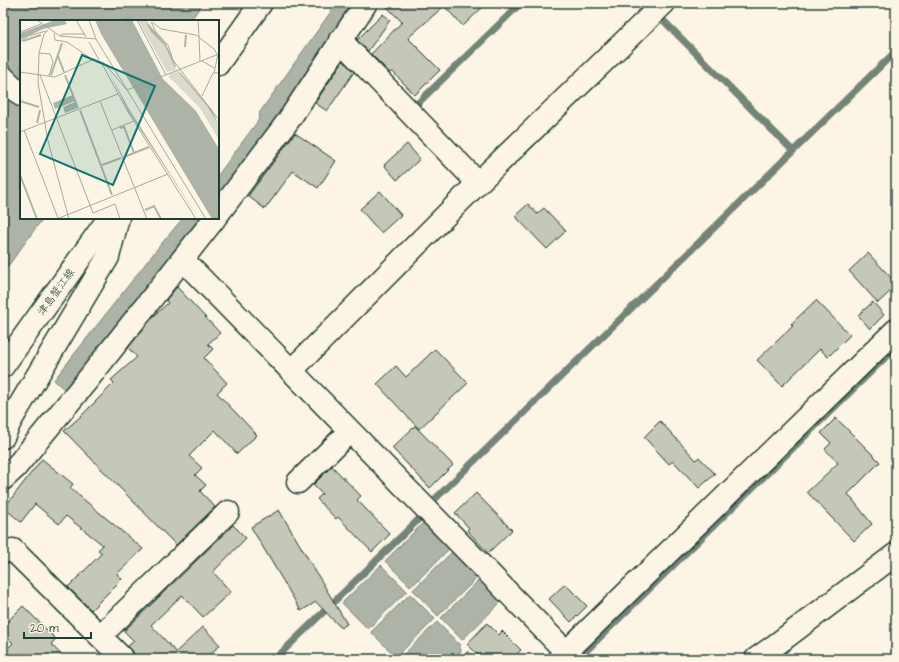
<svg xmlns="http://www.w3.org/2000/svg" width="899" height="662" viewBox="0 0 899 662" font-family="'Architects Daughter','Klee One',sans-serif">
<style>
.water{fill:#aeb3a7;stroke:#758479}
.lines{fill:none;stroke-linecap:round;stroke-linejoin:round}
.stream{stroke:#758479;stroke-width:7}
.building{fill:#c5c7b9;stroke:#1f3d34}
.minor-casing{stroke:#1f3d34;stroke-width:25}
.major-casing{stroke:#1f3d34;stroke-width:25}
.minor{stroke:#fcf5e5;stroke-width:22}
.major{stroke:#fcf5e5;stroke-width:22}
.labels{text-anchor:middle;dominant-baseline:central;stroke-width:3;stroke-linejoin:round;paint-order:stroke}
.street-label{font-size:11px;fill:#1f3d34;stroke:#fcf5e5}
.inset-river{fill:none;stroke:#aeb3a7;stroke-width:2}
.inset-road{fill:none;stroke:#a4ab9e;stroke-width:1}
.view{fill:#0f766e;fill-opacity:0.15;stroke:#0f766e;stroke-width:2}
.inset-edge{fill:none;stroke:#1f3d34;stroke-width:2}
</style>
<rect width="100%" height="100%" fill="#fcf5e5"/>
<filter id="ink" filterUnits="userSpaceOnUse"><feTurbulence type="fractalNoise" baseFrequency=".025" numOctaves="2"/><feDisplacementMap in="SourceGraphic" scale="8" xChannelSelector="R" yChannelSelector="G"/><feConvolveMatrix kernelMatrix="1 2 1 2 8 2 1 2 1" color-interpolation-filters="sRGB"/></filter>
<g filter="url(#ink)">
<path class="water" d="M3,3H203L190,21H21V218H43L3,273Z
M337,3H356L291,100L218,201V175L258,121L260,112Z
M183,218H204L66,391L54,380L157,249Z
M423,523L449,549L411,587L385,561Z
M452,552L477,578L438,616L413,590Z
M381,565L407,591L368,629L342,603Z
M479,580L501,602L462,640L441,618Z
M410,594L435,619L396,657L371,632Z
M437,622L459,644L461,651L454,659H399Z
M468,651L476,659H459Z"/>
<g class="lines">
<path class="stream" d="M660,17L793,151
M421,111L416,105L521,3
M434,500L896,51
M587,650L896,347
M275,659L418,520"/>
</g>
<path class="building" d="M383,3H487L463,26L444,6L408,38L440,70L415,95L392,71L390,73L371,54L402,22Z
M383,14L390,20L368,51L357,40Z
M343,61L354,72L327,111L315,103Z
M295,133L336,161L318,188L293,171L265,209L248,196Z
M407,144L420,159L397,180L384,165Z
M380,191L401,215L381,233L360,209Z
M528,204L537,214L544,208L566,231L547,249L515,216Z
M868,253L896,283V286L878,303L849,271Z
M177,287L220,333L208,344L213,349L204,358L227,383L217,393L257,435L237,454L215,430L189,456L202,468L195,475L206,485L200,491L215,507L176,545L64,431L81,416L114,383L111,380L137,357L128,348L153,317L168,303L166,300Z
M816,300L850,335L828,357L820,349L782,386L757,360L793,326L791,324Z
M873,302L884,315L870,329L858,315Z
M435,349L468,383L419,429L377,384L396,366L406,377Z
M836,418L880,462L848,494L872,524L854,541L807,492L838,463L825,449L831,443L821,433Z
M660,421L696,460L699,457L715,474L699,488L673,461L669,464L644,437Z
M415,426L453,465L430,488L392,448Z
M42,459L73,484L70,488L143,549L117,574L122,579L91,610L68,587L102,553L98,550L103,545L66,516L59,524L35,504L21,522L4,508Z
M332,466L361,496L357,500L390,534L372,552L338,517L336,519L317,499L322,494L313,485Z
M476,493L512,530L488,553L467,530L469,528L455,513Z
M279,510L347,624L341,628L316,602L301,611L251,527Z
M233,525L246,538L213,572L231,592L203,617L182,595L151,625L176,652L203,627L220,645L205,659H136L132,650L128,646L134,641L124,631Z
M565,584L587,606L571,622L549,599Z
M23,606L56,639L51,644L65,659H3V653L13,643L3,633V626Z
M487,623L499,635L502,631L521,650L512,659H482L467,644Z"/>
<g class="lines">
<defs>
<path id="minor" d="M340,40L478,183
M3,77L21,95
M218,214L288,121L366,3
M183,260L573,659
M291,371L478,183L664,3
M3,437L11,420L108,257L118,218
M3,479L15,468L89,378L215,218
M298,482L350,431
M3,552L13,550L123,659
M100,636L228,512
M559,659L896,330
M756,659L773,647L896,554"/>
<path id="major" d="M218,64L261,3
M3,366L109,218"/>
</defs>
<use href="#minor" class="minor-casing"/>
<use href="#major" class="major-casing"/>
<use href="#minor" class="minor"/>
<use href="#major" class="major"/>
</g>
</g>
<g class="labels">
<g class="street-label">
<text transform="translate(56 292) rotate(-54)">津島蟹江線</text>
</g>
</g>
<g transform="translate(20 20)">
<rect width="199" height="199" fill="#fcf5e5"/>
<path d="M118,0H125L131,12L145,26L156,50L147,52ZM160,50L159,53L187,86L199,106V120L180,88L149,57V54Z" fill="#dcdacc"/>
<path d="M35,0L45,1L47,4L23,9L0,20V13ZM75,0H112L143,59L176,91L199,129V199H192L81,14ZM125,0L146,24L156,46L155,48L145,26L131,12ZM160,52L192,90L199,106L187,86L159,53ZM90,54L109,89L179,199L108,91ZM53,75L55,81L35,89L33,83ZM55,82L58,88L45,93L43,87Z" fill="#aeb3a7"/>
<path class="inset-river" d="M3,21L21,15M165,27L166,15M38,36L44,52M31,55L42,23M45,55L58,88M0,81L19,87M60,90L92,175M17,103L20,90M100,108L104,107L114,133M104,137L129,127M82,145L101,138M0,155L17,199M125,190L134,186L141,199"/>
<path class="inset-road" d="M17,0L40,16L76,19M56,0L66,17M69,0L76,19L186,199M117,0L146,55M178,0L179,17M131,2L136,12L148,25L153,40L199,100M132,2L141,9L176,15L194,29L197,34M28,10L24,14L19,33L18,63L28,121L49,199M0,12L21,4M34,13L35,20L47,22L70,38L84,43L107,70L199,34M40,16L43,14H65M179,18L180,41M0,22L8,16L26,11M69,22L79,40M19,33L30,34L33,42L29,56M182,41L194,48M81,42L108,92L176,199M0,52L35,57L74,39M194,53L198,34M20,55L73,193L95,184L100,199M182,76L193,53H199M80,81L127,199M4,110L38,198M92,110L114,101M0,112L98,74M37,199L148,154"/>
<path class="view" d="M62,35L135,66L93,165L20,134Z"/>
<rect width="199" height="199" class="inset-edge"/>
</g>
<rect width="899" height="662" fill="none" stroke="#fcf5e5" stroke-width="16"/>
<rect x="8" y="8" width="883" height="646" fill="none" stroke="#1f3d34" stroke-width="1.5" filter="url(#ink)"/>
<path d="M24 632v6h67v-6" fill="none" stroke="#1f3d34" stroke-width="2"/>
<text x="30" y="632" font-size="12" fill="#1f3d34" stroke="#fcf5e5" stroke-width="3" paint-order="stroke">20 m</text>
</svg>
